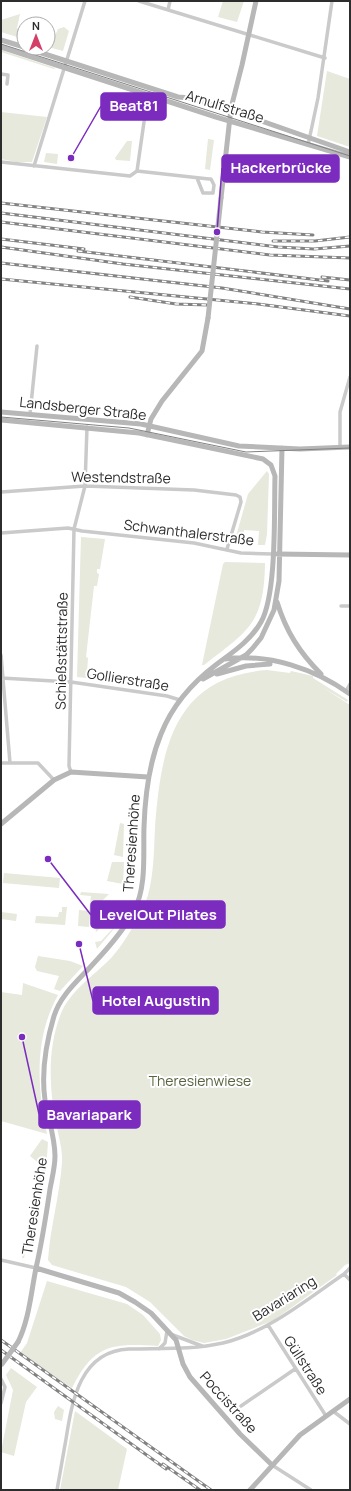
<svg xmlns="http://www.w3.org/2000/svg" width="351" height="1491" viewBox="0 0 351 1491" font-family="Manrope,sans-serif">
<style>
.green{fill:#e6e9dc}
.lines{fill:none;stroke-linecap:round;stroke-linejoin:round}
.street{stroke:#cacaca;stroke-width:3.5}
.secondary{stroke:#b7b7b7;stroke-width:5}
.tram{stroke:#828282;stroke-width:1}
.rail-casing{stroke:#828282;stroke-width:3}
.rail{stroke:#fff;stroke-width:1.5;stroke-dasharray:4.5;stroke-linecap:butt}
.secondary-bridge{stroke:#b7b7b7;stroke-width:5}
.labels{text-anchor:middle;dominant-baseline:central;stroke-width:4;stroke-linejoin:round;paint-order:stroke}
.street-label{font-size:14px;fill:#2d2d2d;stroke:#fff}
.park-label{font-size:14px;fill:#58643f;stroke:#fff}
.leader{fill:none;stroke:#7b2cbf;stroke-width:1.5}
.callout-dot{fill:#7b2cbf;stroke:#fff;stroke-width:1.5}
.callout{fill:#7b2cbf;stroke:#7b2cbf;stroke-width:1.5}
.callout-label{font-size:15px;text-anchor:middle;font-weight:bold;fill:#fff}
</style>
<rect width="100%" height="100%" fill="#fff"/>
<path class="green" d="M223,1H244L237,22L218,17Z
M20,14L17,28L24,34V39L1,32V20Z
M64,27L69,31L63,51L48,47V42L51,44L58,29Z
M1,50L55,68L54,69L1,52Z
M327,71L350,79V147L317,136Z
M1,112L47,117L32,162H16L1,159Z
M208,139L214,140L210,170L205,169Z
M127,141H132L130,161L116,160L115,158Z
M46,153L58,154L57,164L44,162Z
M267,471L269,474L267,534L265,545H258L259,531L244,530L242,545L238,544L235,540L248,494Z
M81,537L105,539L100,569H97V573L99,574L97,586H94L86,657L88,658L87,672L96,677H106L105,680L77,677Z
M225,562L265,563C264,624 249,630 204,665H202L223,564Z
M267,670L290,673L291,671L313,676V678L348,700L347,702L322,687L350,705V1263L345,1265L336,1274L337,1275L274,1320L226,1339L204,1343L192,1340L184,1336L150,1302L126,1287L52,1265L48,1260C50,1227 60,1195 62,1162C63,1148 57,1131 55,1118C49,1085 48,1048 60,1016C69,991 94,976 112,957C124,944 143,912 148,895C154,873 154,849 155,827C161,748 174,677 267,670Z
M120,823L124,824L123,857L114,855Z
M112,862H124L123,884L107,881Z
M4,873L60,878L59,888L3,883Z
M81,892L109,894L100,903L93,915H90L89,927L78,926L79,910L89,911L91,896L80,895Z
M132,896L118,924L97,949L95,942L101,941L116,925Z
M115,900L117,906L105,924L96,932C93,920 104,905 115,900Z
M62,907H67L65,925L35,923L36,916L58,917L59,912H62Z
M1,912L17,914L16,921L1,919Z
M38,956L70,961L83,966L60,991L54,989L59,976L37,971L35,967Z
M23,983L58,995C34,1038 37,1087 47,1134L1,1121V992L22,995Z
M42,1139L48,1142L46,1171H40L41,1165L30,1156Z
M40,1174H45L37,1223L30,1219Z
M29,1227L36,1232L34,1243L27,1245L24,1258H22Z
M47,1281L127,1304L143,1315L160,1334L161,1340L158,1346C112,1343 94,1344 72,1388L20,1353L27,1343Z
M11,1368L37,1387L26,1402L14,1456L1,1452L13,1390L6,1375Z
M58,1406L64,1410L62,1421L55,1419L54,1412Z
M75,1411L127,1449L118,1490H60Z"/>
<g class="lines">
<path class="street" d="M139,1L325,58
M168,10L170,1
M1,74L8,75L7,84
M308,145L318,98L332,1
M1,162L130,176L137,171
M34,166L85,1
M137,171L209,179H211L214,185L213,193H203L197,178
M137,171L148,94
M30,414L37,346
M340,447V412L350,377
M1,492L85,486L194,490L236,495L240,497L241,502L227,549
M1,533L68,528L82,531L194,543L241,553L272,554
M341,606H350
M1,655L10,763
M1,678L71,682L167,696L180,700
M346,691L350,684
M1,763H38L54,780
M71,772L69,766L74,529L85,486L87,427
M1,1260L36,1268
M344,1274L350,1280
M268,1325L326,1416
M173,1335L202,1346
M159,1349L165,1343L167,1331
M1,1379L5,1387L1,1403
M241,1406L295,1369
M333,1411L350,1424
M272,1465L311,1490
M57,1490C60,1473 63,1456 66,1439C72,1401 80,1351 129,1349C161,1348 192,1350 223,1343C268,1332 306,1300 344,1274L350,1268"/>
<path class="secondary" d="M1,40L24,47
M1,47L216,117L350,157
M26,48L178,97L190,98L230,110L350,152
M221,198L231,108L242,65L256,1
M1,412L141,424L239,446L300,449L350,447
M1,420L139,433L263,459L271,465L275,476C274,511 277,594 261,622C251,640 233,652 217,664C193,682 172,706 161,734C149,763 145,795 144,827C143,853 147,886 134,911C124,930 109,947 94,963C79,980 61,994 54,1016C46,1043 41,1072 45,1100C48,1119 55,1137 55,1156C55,1167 52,1178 50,1189C46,1216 42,1242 36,1268C31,1293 29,1320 18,1342
M147,435L151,419L162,401L202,351L208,318
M277,554L350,555
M277,602C286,631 299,652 321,674
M225,659C269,653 315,669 350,694
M217,674L246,666L270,664
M203,679L246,655L252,649L261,638L274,610L279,581L282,448
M1,824L54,780L71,772L148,777
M36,1268L119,1293L135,1302L151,1313L176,1340L183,1364L190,1377L240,1434L272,1465
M250,1490L300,1435L350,1399"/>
<path class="tram" d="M1,44L350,156
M1,417L129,428L246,452L350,448"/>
<defs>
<path id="rail" d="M1,203L262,232L313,235
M1,213L278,247L314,249L350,246
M1,222L270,255L350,258
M1,239L84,249
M273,241H315L350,237
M1,247L123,264L350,289
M78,251L328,281
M1,263L222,288L350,309
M322,277L350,280
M1,279L258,304L350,316
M130,297L176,304L207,305
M1,1340L211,1490
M1,1350L166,1469
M163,1464L200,1490"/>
</defs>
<use href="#rail" class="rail-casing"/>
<use href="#rail" class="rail"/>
<path class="secondary-bridge" d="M208,318L221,198
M2,1364L18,1342"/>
</g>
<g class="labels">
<g class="street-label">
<text transform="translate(225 106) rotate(17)">Arnulfstraße</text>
<text transform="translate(83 408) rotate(6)">Landsberger Straße</text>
<text transform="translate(121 477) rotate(1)">Westendstraße</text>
<text transform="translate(189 532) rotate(7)">Schwanthalerstraße</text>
<text transform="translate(61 651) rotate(-89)">Schießstättstraße</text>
<text transform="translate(128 679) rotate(9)">Gollierstraße</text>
<text transform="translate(131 843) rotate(-86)">Theresienhöhe</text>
<text transform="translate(34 1206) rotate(-81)">Theresienhöhe</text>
<text transform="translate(284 1298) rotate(-32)">Bavariaring</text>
<text transform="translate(306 1365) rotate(57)">Güllstraße</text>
<text transform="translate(229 1402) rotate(48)">Poccistraße</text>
</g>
<g class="park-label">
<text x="200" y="1080">Theresienwiese</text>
</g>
</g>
<path class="leader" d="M71 158L101 106M217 232L222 168M48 859L91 915M79 944L93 1001M22 1037L39 1114"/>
<g class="callout-dot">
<circle cx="71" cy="158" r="4"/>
<circle cx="217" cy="232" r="4"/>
<circle cx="48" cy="859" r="4"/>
<circle cx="79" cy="944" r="4"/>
<circle cx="22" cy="1037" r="4"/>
</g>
<g class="callout">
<rect x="101" y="93" width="65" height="27" rx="4"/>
<rect x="222" y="155" width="117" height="27" rx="4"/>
<rect x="91" y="901" width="134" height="27" rx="4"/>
<rect x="93" y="987" width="125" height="27" rx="4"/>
<rect x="39" y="1101" width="101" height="27" rx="4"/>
</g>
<g class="callout-label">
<text x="134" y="111">Beat81</text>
<text x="281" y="173">Hackerbrücke</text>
<text x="158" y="920">LevelOut Pilates</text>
<text x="156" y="1006">Hotel Augustin</text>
<text x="89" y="1120">Bavariapark</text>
</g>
<rect width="351" height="1491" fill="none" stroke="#2d2d2d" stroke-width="4"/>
<g transform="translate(36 36)"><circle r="19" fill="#ffffff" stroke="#ababab"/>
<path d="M0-3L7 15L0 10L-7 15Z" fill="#d43f68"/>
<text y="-6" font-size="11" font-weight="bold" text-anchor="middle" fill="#2d2d2d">N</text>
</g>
</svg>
